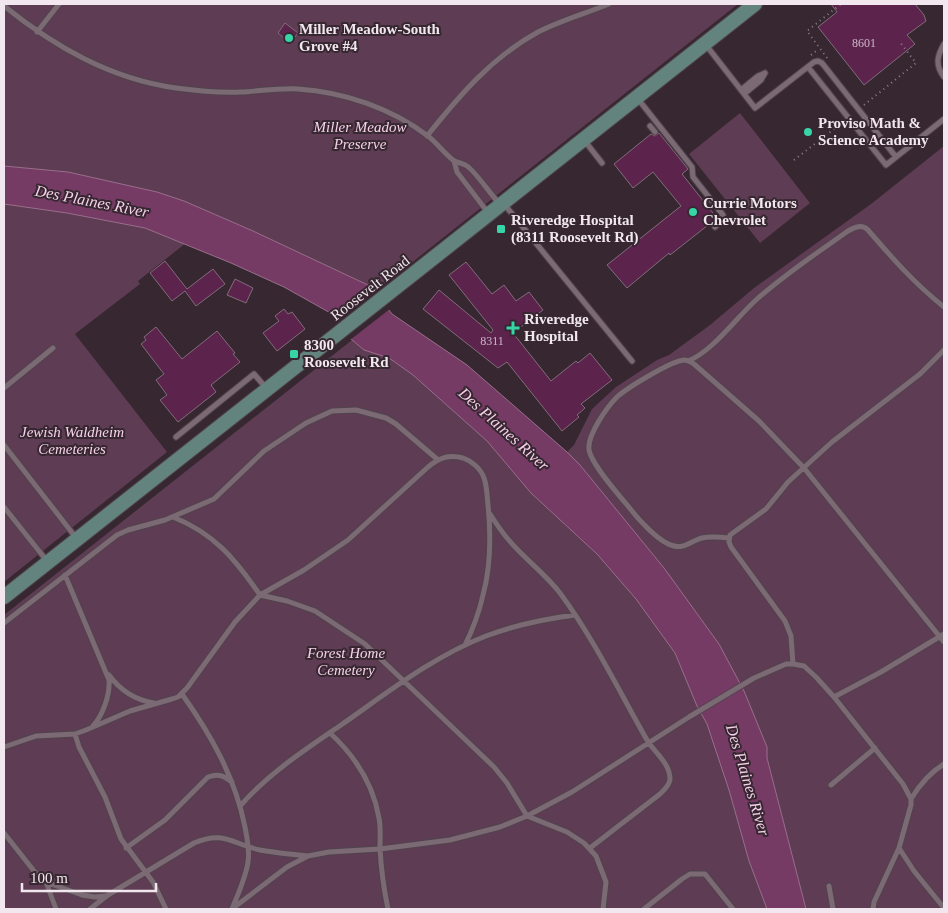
<svg xmlns="http://www.w3.org/2000/svg" width="948" height="913" viewBox="0 0 948 913" font-family="'Times New Roman',serif">
<style>
.green{fill:#5e3c53}
.water{fill:#753b64;stroke:#9a6f8d}
.pier{fill:#362731}
.building{fill:#5c244d;stroke:#806d79}
.lines{fill:none;stroke-linecap:round;stroke-linejoin:round}
.service-casing{stroke:#50444c;stroke-width:7}
.secondary-casing{stroke:#50444c;stroke-width:16}
.path{stroke:#8c7f87;stroke-width:2;stroke-dasharray:1 4;stroke-linecap:butt}
.service{stroke:#7b6974;stroke-width:5}
.secondary{stroke:#63847e;stroke-width:14}
.poi-dot{fill:#36d4a7;stroke:#362731;stroke-width:2}
.labels{text-anchor:middle;dominant-baseline:central;stroke-width:4;stroke-linejoin:round;paint-order:stroke}
.number-label{font-size:12px;fill:#ccb6c6}
.poi-label{font-size:15px;font-weight:bold;fill:#f2e7ee;stroke:#362731;text-anchor:start}
.park-label{font-size:15px;font-style:italic;fill:#f7d2ea;stroke:#362731}
.street-label{font-size:15px;fill:#f2e7ee;stroke:#362731}
.water-label{font-size:16px;font-style:italic;fill:#f5d0e8;stroke:#362731}
</style>
<rect width="100%" height="100%" fill="#362731"/>
<path class="green" d="M4,4H738L376,291L370,286L253,231L184,201L157,192L68,172L4,166Z
M740,113L810,203L760,243L689,154Z
M944,146V909H806L767,757V747L719,644L664,568L580,465L567,452L574,445L592,409L616,387L657,360L669,355L710,325L754,288L871,204Z
M4,204L67,213L145,228L186,243L138,281L140,284L75,334L167,452L4,582Z
M352,340L364,350L389,358L413,375L487,441L531,493L597,554L636,599L675,653L697,706L707,724L729,790L749,861L767,909H4V615Z"/>
<path class="water" d="M4,166L68,172L157,192L184,201L253,231L370,286L392,314L467,365L567,452L580,465L664,568L719,644L744,691L767,747V758L806,909H767L749,861L729,790L707,724L697,706L675,653L636,599L597,554L531,493L487,441L413,375L389,358L364,350L352,340L334,315L284,287L231,263L145,228L67,213L4,204Z"/>
<path class="pier" d="M375,290L390,309L350,340L335,321Z"/>
<path class="building" d="M831,4H915L924,15L926,21L907,35L915,44L864,85L818,27L837,12Z
M285,23L298,33L290,43L278,33Z
M659,133L688,169L682,174L717,218L670,255L669,253L627,288L607,265L681,206L653,172L633,188L614,164L651,134L655,136Z
M165,261L187,289L213,269L225,284L196,306L185,291L172,301L150,273Z
M466,262L492,294L504,285L516,301L529,292L543,310L513,333L551,381L576,361L578,363L590,353L612,380L581,404L585,408L577,415L579,417L562,431L507,362L498,368L423,309L439,290L491,333L493,330L449,275Z
M235,279L253,288L246,303L227,295Z
M284,309L288,314L292,312L305,329L277,351L263,333L279,321L275,316Z
M156,327L182,359L217,331L235,353L233,354L240,362L211,385L216,392L178,422L160,400L167,395L156,380L164,374L141,344L146,340L144,337Z"/>
<g class="lines">
<defs>
<path id="service" d="M4,6C55,47 111,79 176,88C198,91 219,93 241,92C260,91 279,88 298,89C344,92 391,108 428,136C437,143 444,153 453,160C457,163 463,163 467,166C475,171 491,195 499,203
M37,32L59,4
M944,44C937,56 935,65 944,77
M706,45L755,108L814,62L818,61L822,63L896,157
M808,67L886,165L944,119
M741,90L758,76L765,73
M744,94L761,80L765,73
M638,99L692,167L693,177L723,215L721,221L715,227
M650,126L655,132
M427,136C459,96 492,57 538,32C562,20 584,14 609,4
M584,140L602,163
M454,161L457,172L489,214
M504,204L632,361
M688,361C713,351 736,318 756,300C785,274 817,253 848,231C855,227 862,224 868,230C893,259 914,283 944,307
M4,388L53,348
M176,437L254,374L267,389
M4,445L77,539
M4,507L47,561
M490,514C497,525 505,537 515,547C530,563 547,576 560,593C594,639 619,691 647,740C654,752 670,763 670,779C670,785 664,790 660,794L590,848
M173,517C215,534 235,559 260,595L287,601L315,611L365,644L494,767L507,783L527,816L567,832L584,843L596,856L606,882L603,909
M729,538C720,537 711,536 702,538C693,540 684,549 674,546C659,543 637,518 628,506C618,494 592,465 589,450C587,435 607,407 617,397C627,388 671,361 684,360C688,360 691,362 694,364L759,421L804,468L944,642
M65,575L109,680C110,695 103,715 93,726
M4,623L117,535L128,530L165,520L214,499L264,451L306,423L332,411L356,410L386,418L396,424L437,459
M793,664L791,636L785,621L731,547L729,542L730,535L766,509L788,482L832,442L920,374L944,350
M109,675C120,690 135,700 154,703
M182,694C211,735 235,777 245,827C247,838 250,851 248,862C246,877 238,894 232,909
M834,697L881,672L944,634
M330,733C355,756 373,783 379,818C381,828 380,838 380,848C381,868 384,890 388,909
M75,734L79,747L105,797L121,839L153,882L166,909
M4,747L36,736L75,734L86,730L130,711L172,699L178,697L187,688L235,622L260,595L304,570L348,540L428,467C439,458 449,454 463,458C472,461 481,469 484,478C487,486 487,496 488,505C491,535 491,566 483,595C479,613 473,629 465,645
M831,785L875,748
M911,799C920,784 929,773 944,764
M241,805C269,773 306,749 341,725C387,693 434,656 486,636C515,625 544,619 575,615
M4,833L34,871L46,882L82,895L95,897L105,896
M126,848L165,820L208,777C219,773 224,776 232,782
M46,882L56,909
M829,886L833,909
M90,909L108,895L194,843C224,830 232,844 260,850C276,853 291,854 307,856
M232,909L287,867L308,856L329,852L380,849L450,840L500,827L527,816L572,792L689,717L754,678L786,664H793L804,666L816,677L834,697L903,784L911,799V805L899,848L914,871L944,908
M644,909L682,879L690,874H705L733,909
M873,909L874,902L899,848"/>
<path id="secondary" d="M4,597L755,4"/>
</defs>
<use href="#service" class="service-casing"/>
<use href="#secondary" class="secondary-casing"/>
<path class="path" d="M843,4L844,6
M811,55L819,49
M827,58L807,31L841,4
M864,105L916,63L899,41
M794,160L843,122"/>
<use href="#service" class="service"/>
<use href="#secondary" class="secondary"/>
</g>
<g class="poi-dot">
<circle cx="289" cy="38" r="5"/>
<circle cx="808" cy="132" r="5"/>
<circle cx="693" cy="212" r="5"/>
<rect x="496" y="224" width="10" height="10" rx="2.5"/>
<path d="M510.5 320.5h5v5h5v5h-5v5h-5v-5h-5v-5h5z"/>
<rect x="289" y="349" width="10" height="10" rx="2.5"/>
</g>
<g class="labels">
<g class="number-label">
<text x="864" y="43">8601</text>
<text x="492" y="341">8311</text>
</g>
<g class="poi-label">
<text x="299" y="29">Miller Meadow-South<tspan x="299" dy="17">Grove #4</tspan></text>
<text x="818" y="123">Proviso Math &amp;<tspan x="818" dy="17">Science Academy</tspan></text>
<text x="703" y="203">Currie Motors<tspan x="703" dy="17">Chevrolet</tspan></text>
<text x="511" y="220">Riveredge Hospital<tspan x="511" dy="17">(8311 Roosevelt Rd)</tspan></text>
<text x="524" y="319">Riveredge<tspan x="524" dy="17">Hospital</tspan></text>
<text x="304" y="345">8300<tspan x="304" dy="17">Roosevelt Rd</tspan></text>
</g>
<g class="park-label">
<text x="360" y="127">Miller Meadow<tspan x="360" dy="17">Preserve</tspan></text>
<text x="72" y="432">Jewish Waldheim<tspan x="72" dy="17">Cemeteries</tspan></text>
<text x="346" y="653">Forest Home<tspan x="346" dy="17">Cemetery</tspan></text>
</g>
<g class="street-label">
<text transform="translate(370 288) rotate(-38)">Roosevelt Road</text>
</g>
<g class="water-label">
<text transform="translate(92 201) rotate(11)">Des Plaines River</text>
<text transform="translate(504 429) rotate(42)">Des Plaines River</text>
<text transform="translate(748 780) rotate(73)">Des Plaines River</text>
</g>
</g>
<rect width="948" height="913" fill="none" stroke="#f2e7ee" stroke-width="10"/>
<path d="M22 883v8h134v-8" fill="none" stroke="#f2e7ee" stroke-width="2.5"/>
<text x="30" y="883" font-size="15" fill="#f2e7ee" stroke="#362731" stroke-width="4" paint-order="stroke">100 m</text>
</svg>
